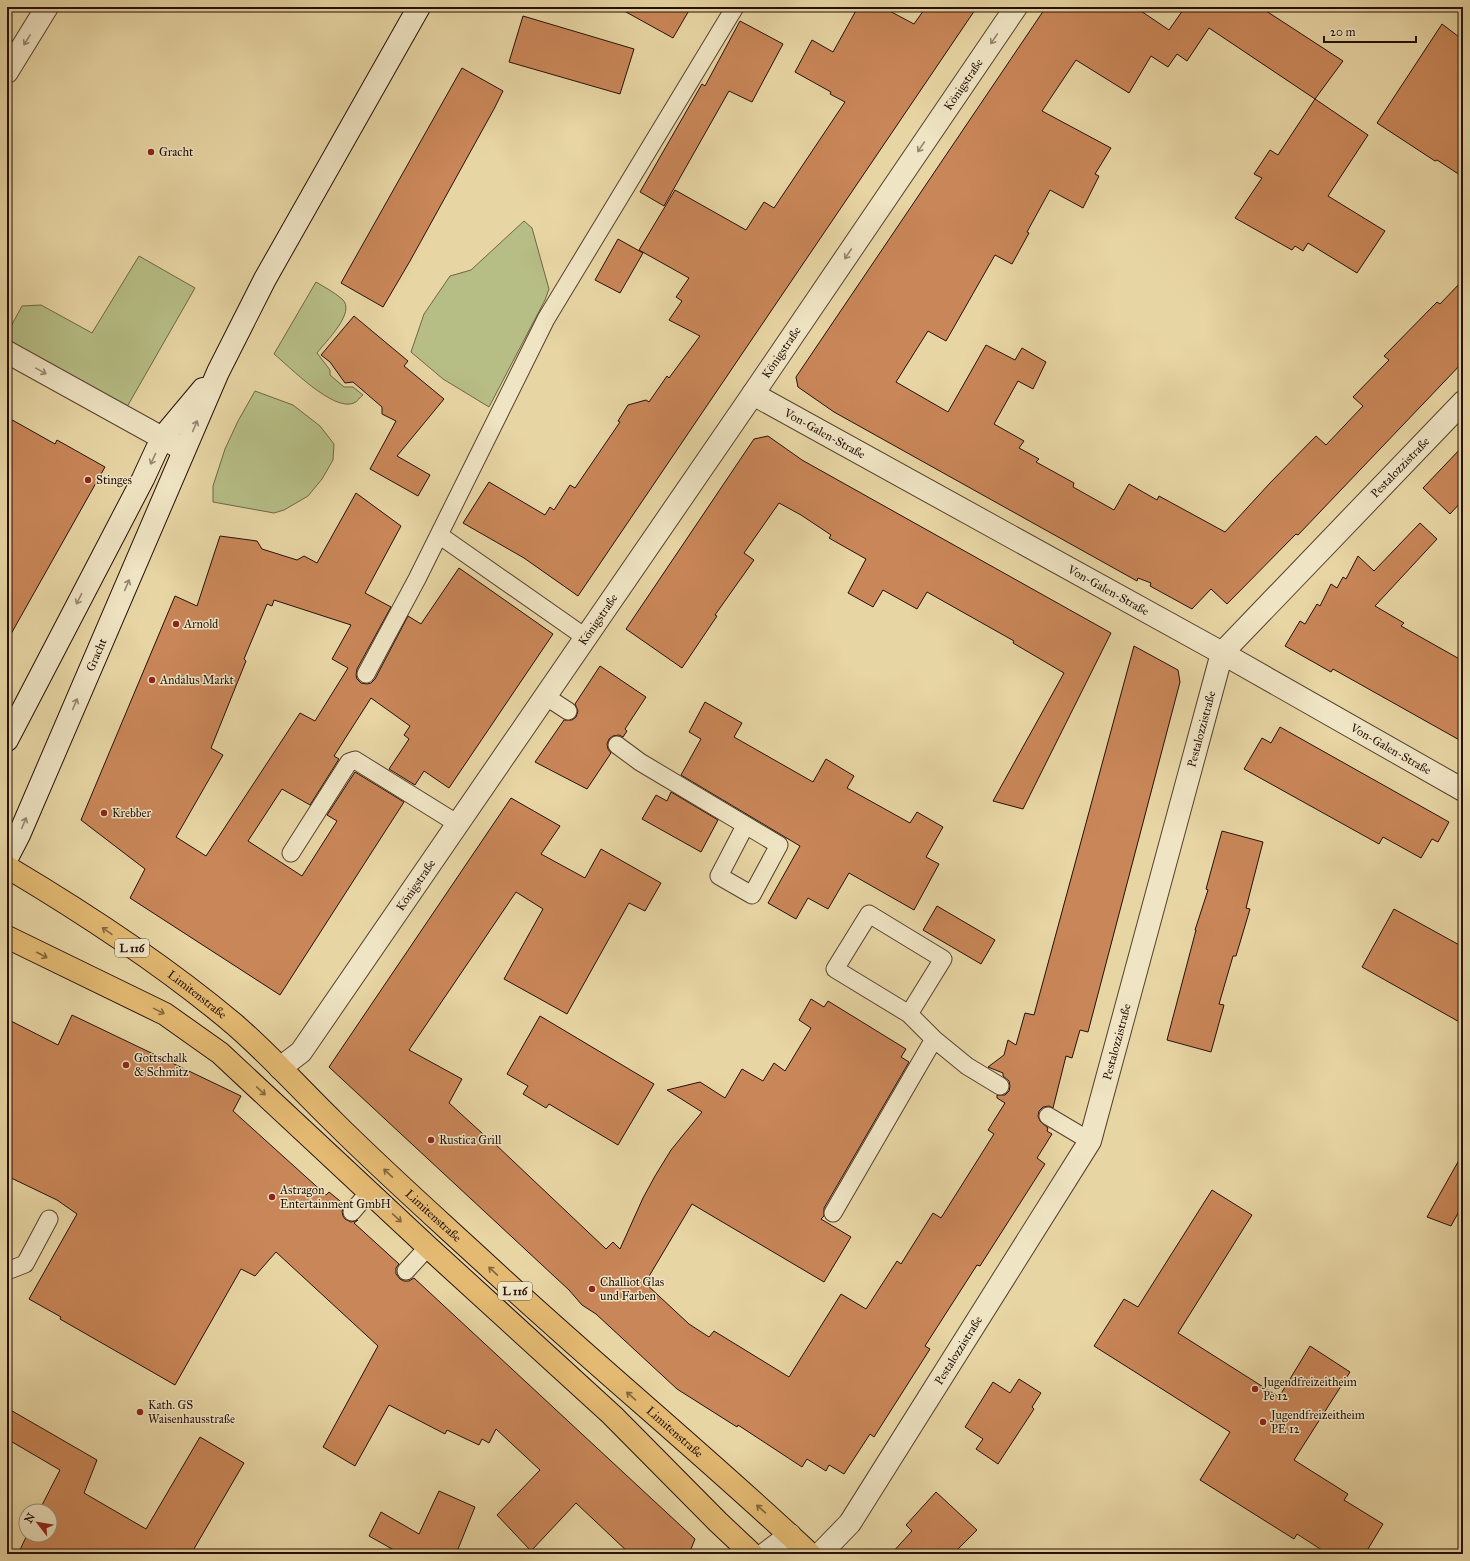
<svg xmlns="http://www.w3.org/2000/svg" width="1470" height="1561" viewBox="0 0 1470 1561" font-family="'IM FELL Great Primer',serif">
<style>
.green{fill:#b6bd85;stroke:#6e6646}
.building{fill:#c98658;stroke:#251008;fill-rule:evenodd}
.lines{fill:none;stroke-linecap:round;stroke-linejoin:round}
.lane-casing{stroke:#56412f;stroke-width:19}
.street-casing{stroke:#56412f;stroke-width:24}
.secondary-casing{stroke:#251008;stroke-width:24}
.primary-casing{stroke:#251008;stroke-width:24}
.lane{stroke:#efe4c3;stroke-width:17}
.street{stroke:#efe4c3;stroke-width:22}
.secondary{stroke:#efe4c3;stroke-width:22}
.primary{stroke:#e4ba72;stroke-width:22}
.oneway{stroke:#94856f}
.oneway2{stroke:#84653d}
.poi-dot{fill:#8f2418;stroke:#efe4c3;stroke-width:1.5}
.labels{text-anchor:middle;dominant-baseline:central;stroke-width:3;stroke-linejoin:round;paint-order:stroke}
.shield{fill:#efe4c3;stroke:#625040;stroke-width:1}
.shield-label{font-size:11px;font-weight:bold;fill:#251008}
.street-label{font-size:12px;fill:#251008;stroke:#efe4c3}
.poi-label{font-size:12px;fill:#251008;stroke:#efe4c3;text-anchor:start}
</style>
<rect width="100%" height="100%" fill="#e7d5a3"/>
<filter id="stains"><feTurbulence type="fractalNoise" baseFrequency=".005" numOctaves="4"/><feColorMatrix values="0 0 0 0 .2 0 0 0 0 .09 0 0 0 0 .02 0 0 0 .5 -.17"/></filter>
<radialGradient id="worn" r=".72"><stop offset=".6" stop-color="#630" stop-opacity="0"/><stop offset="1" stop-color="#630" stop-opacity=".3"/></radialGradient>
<path class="green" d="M524,221L532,228L549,289L545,300L489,407L443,379L411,352L424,314L450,276L471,270Z
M139,256L195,288L124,412L14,351L9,330L22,306L41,305L92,333Z
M316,282C324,287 334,292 342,299C357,312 325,342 317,353L330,370V375L344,387H353L363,395C360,397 357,402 354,403C333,412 289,366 274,354Z
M255,391L293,405L320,426L334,444L333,460L322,479L308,496L284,510L274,513L213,502V486L225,449L238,421Z"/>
<path class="building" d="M617,7H691L673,38Z
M858,7H882L914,24L926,7H977L578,596L524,558L463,523L489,482L545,515L550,507L554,510L570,485L575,488L620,422L618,421L628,405L646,400L649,402L667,376L669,378L700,336L669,320L682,301L676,297L689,278L639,250L675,190L746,230L764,202L774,208L845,102L830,94L831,92L795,72L812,40L833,52Z
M1046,7H1135L1169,30L1183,10L1179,7H1260L1343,61L1315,99L1209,28L1187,61L1177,54L1168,67L1151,56L1129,93L1076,60L1042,111L1111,148L1095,174L1099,176L1083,208L1050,190L1027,232L1029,233L1012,264L995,255L946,341L928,331L896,382L948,412L986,345L1015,360L1022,348L1046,362L1033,389L1018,381L994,424L1024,441L1019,448L1039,459L1036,462L1074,483L1073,487L1114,510L1129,484L1157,500L1159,496L1225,532L1270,483L1316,436L1326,445L1363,406L1353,397L1389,360L1384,356L1437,302L1440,304L1463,280V362L1298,535L1296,534L1227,604L1211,589L1192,609L1150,586L1151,583L1138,578L1137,581L834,412L798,387L796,377Z
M523,16L634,49L620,94L509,62Z
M740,21L783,44L752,102L729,91L664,206L640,192L702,84L705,86Z
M1442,24L1463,40V177L1437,160L1435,161L1377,123Z
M462,68L503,91L494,109L410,261L383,307L341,283Z
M1315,99L1368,135L1328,196L1385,231L1357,273L1308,243L1303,251L1295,246L1292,250L1235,218L1262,178L1254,174L1270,150L1278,155Z
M618,239L643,253L620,293L595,280Z
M354,316L408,361L404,366L444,399L397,456L430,475L418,496L370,469L396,421L382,414V407L353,382L345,383L330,362L321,355Z
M7,417L55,444L57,440L105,467L7,641Z
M768,436L802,460L1111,633L1023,809L993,801L1064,673L1013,643L1014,641L927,592L917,609L883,590L873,607L848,593L866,559L829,538L831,535L801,515L779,503L744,553L754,560L715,615L717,616L682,668L626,629L754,439Z
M1463,446V500L1450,514L1423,488Z
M356,493L401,526L365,593L391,607L357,669L356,675L357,679L361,683L367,684L371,683L375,679L408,616L421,624L459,568L553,634L449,788L424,771L415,785L389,769L409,739L404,735L410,726L371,698L334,756L339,759L310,805L282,789L248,841L302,876L337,821L327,815L355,772L404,802L280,995L130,898L145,869L81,820L175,596L197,606L220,536L257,541L262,549L297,560L304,556L317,563ZM274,600L351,625L332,659L348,668L315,721L300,713L206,856L176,837L223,755L211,748L246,661L244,659L267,604L272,606Z
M1420,523L1437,539L1375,606L1404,623L1401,626L1463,661V742L1333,669L1331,672L1285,646L1300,621L1305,624L1317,604L1320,606L1331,584L1337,588L1343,577L1346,579L1358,556L1374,571Z
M1134,646L1178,670L1180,682L1088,1032L1080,1030L1072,1058L1066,1056L1053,1108L1049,1106L1043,1107L1039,1111L1038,1116L1040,1121L1048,1128L1047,1131L1052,1134L1037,1158L1045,1164L980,1266L977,1265L925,1346L930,1349L874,1437L870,1434L844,1474L829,1465L826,1471L807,1459L802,1467L738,1425L737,1427L677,1389L596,1314L582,1305L569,1290L329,1067L511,798L560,826L541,854L585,878L601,849L661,883L645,911L629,903L567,1014L504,979L543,909L516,892L409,1050L462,1079L449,1103L494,1144V1143L606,1249L613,1242L620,1249L643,1198L655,1176L671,1150L702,1112L667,1090L700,1082L725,1098L742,1069L763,1081L774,1063L785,1071L811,1028L799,1020L811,999L824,1007L828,1001L906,1049L901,1057L909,1062L824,1208V1216L821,1219L851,1237L824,1282L692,1204L645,1283L689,1324L709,1337L714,1331L789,1377L841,1294L866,1309L897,1261L901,1264L933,1213L941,1218L994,1134L988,1130L1005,1103L997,1098V1095H1005L1009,1091L1010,1086L1009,1081L1003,1076V1073L988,1067L1004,1055L1008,1040L1016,1045L1025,1013L1034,1015Z
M600,666L646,697L625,729L627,731L623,737L619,735L613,736L609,739L607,744L608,749L611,753L587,789L535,762L564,720H572L576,717L578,711L575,704Z
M705,702L742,723L734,737L813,782L826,759L854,776L847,788L910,823L917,812L943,827L926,857L939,864L914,910L849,873L828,909L808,898L796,919L768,903L800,846L681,775L701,739L689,732Z
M1280,727L1449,822L1438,842L1432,839L1421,858L1383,837L1379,844L1244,769L1262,738L1271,743Z
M671,792L718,820L701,852L642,819L656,795L667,801Z
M1222,831L1263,842L1246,908L1250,909L1236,956H1233L1219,1004L1224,1005L1211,1052L1167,1040L1196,930H1195L1208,890L1206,889Z
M937,906L995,940L981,964L923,930Z
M1394,909L1463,947V1024L1362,967Z
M72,1015L241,1096L233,1111L326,1195L329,1192L345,1205L342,1211L343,1216L345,1219L351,1222L358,1220L354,1223L399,1264L396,1268V1274L400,1279L404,1281H409L414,1278L695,1539L689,1554H630L576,1503L531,1551L497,1515L540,1470L496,1429L489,1443L482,1439L479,1445L447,1430L445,1434L389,1405L355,1466L323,1447L378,1346L276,1252L255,1276L241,1269L175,1385L60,1319L61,1317L29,1299L77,1214L57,1200L7,1176V1019L58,1045Z
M540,1016L654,1084L618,1145L549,1104L546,1108L523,1094L528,1086L507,1074Z
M1463,1153V1204L1451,1226L1427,1217Z
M1212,1190L1252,1215L1178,1333L1279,1397L1310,1346L1350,1372L1294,1460L1348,1494L1344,1500L1383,1524L1365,1554H1328L1297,1534L1294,1539L1200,1480L1230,1432L1094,1346L1124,1299L1138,1307Z
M1019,1379L1041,1393L1032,1407L1034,1409L998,1464L976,1449L983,1439L965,1427L993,1382L1010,1393Z
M7,1408L97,1460L84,1493L146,1529L200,1437L244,1463L191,1554H18L27,1535H50V1511H39L60,1470L7,1439Z
M439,1491L475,1507L456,1554H401L369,1536L381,1512L419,1534Z
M936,1492L977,1530L953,1554H891L912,1531L906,1525Z"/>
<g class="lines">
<defs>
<path id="lane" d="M439,535L585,637
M366,674L417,579L546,319L735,7
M545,696L568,711
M617,745L640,762L779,845L752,895L719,876L745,826
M291,853L349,762L355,760L458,824
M869,914L943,959L909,1014L835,969Z
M909,1014L934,1039L967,1066L1000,1086
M1048,1116L1090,1141
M352,1212L369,1192
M833,1213L934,1039
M7,1271L25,1264L49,1219
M406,1271L428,1247"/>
<g id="street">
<path d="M7,72L47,7"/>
<path d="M7,352L184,450"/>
<path id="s1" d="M753,394L1222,653L1463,790"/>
<path id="s2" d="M280,1068L301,1052L753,394L1016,7"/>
<path d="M765,1554L790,1535"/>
<path id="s3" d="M820,1554L850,1523L1090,1141L1222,653L1463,402"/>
</g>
<g id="secondary">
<path d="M7,740L143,479L162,438L203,389"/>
<path id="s4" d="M7,858L19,835L218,372L265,279L419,7"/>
</g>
<g id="primary">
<path id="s5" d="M7,867C86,914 164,965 234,1024C269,1054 300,1089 333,1121C387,1175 444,1225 500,1277C602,1371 709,1459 810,1554"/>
<path d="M7,937L165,1014L220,1053L428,1247L612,1415L718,1522L752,1554"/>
</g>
</defs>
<use href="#lane" class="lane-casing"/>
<use href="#street" class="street-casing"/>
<use href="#secondary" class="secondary-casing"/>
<use href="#primary" class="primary-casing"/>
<use href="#lane" class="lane"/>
<use href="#street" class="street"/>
<use href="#secondary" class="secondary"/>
<use href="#primary" class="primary"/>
</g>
<defs><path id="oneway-shaft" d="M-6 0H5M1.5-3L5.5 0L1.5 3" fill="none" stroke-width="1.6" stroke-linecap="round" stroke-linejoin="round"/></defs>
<g class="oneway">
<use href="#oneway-shaft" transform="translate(994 39) rotate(124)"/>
<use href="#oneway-shaft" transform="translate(27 40) rotate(122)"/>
<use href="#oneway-shaft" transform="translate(921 147) rotate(124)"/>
<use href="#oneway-shaft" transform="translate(848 254) rotate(124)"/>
<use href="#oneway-shaft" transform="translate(41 371) rotate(29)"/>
<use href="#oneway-shaft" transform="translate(195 426) rotate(-67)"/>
<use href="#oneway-shaft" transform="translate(153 459) rotate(115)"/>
<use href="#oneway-shaft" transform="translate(127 585) rotate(-67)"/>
<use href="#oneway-shaft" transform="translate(79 599) rotate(117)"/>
<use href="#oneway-shaft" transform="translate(75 704) rotate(-67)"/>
<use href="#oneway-shaft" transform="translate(24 823) rotate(-67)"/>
</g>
<g class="oneway2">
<use href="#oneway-shaft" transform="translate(107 931) rotate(-145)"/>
<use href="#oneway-shaft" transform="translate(42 955) rotate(27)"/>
<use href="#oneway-shaft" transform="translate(159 1011) rotate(26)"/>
<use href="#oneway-shaft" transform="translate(261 1091) rotate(43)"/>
<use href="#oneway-shaft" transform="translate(388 1173) rotate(-137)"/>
<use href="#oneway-shaft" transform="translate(397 1218) rotate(43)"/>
<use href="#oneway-shaft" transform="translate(493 1271) rotate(-137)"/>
<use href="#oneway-shaft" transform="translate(631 1396) rotate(-139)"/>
<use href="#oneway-shaft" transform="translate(761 1509) rotate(-139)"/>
</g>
<g class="poi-dot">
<circle cx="151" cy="152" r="4"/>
<circle cx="88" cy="480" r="4"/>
<circle cx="176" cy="624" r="4"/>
<circle cx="152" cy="680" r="4"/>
<circle cx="104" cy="813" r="4"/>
<circle cx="126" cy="1065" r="4"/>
<circle cx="431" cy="1140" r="4"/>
<circle cx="272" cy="1197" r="4"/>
<circle cx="592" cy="1289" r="4"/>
<circle cx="1255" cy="1389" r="4"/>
<circle cx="140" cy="1412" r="4"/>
<circle cx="1263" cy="1422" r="4"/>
</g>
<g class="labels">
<g class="shield">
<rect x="115" y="939" width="34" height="18" rx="3"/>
<rect x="498" y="1282" width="34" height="18" rx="3"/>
</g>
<g class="shield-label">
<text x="132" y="948">L 116</text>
<text x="515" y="1291">L 116</text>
</g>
<g class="street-label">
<text stroke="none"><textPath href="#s2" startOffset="1199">Königstraße</textPath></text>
<text stroke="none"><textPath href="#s2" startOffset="875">Königstraße</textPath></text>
<text stroke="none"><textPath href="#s1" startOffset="82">Von-Galen-Straße</textPath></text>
<text stroke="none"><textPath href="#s3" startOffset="1257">Pestalozzistraße</textPath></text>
<text stroke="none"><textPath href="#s1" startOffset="406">Von-Galen-Straße</textPath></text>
<text stroke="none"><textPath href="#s2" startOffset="551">Königstraße</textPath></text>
<text stroke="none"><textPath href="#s4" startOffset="222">Gracht</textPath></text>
<text stroke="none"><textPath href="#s3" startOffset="921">Pestalozzistraße</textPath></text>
<text stroke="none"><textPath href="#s1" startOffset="730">Von-Galen-Straße</textPath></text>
<text stroke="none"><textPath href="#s2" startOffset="229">Königstraße</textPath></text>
<text stroke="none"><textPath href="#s5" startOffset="229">Limitenstraße</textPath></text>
<text stroke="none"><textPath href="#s3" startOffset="597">Pestalozzistraße</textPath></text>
<text stroke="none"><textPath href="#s5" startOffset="553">Limitenstraße</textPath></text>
<text stroke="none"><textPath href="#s3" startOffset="247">Pestalozzistraße</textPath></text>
<text stroke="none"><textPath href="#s5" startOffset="877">Limitenstraße</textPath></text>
</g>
<g class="poi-label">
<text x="159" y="152">Gracht</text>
<text x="96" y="480">Stinges</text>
<text x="184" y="624">Arnold</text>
<text x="160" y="680">Andalus Markt</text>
<text x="112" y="813">Krebber</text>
<text x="134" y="1058">Gottschalk<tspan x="134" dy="14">&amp; Schmitz</tspan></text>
<text x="439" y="1140">Rustica Grill</text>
<text x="280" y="1190">Astragon<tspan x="280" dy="14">Entertainment GmbH</tspan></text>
<text x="600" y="1282">Challiot Glas<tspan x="600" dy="14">und Farben</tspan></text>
<text x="1263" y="1382">Jugendfreizeitheim<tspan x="1263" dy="14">Pe 12</tspan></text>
<text x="148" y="1405">Kath. GS<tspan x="148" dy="14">Waisenhausstraße</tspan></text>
<text x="1271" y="1415">Jugendfreizeitheim<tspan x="1271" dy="14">PE 12</tspan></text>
</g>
</g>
<rect width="1470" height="1561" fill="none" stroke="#e7d5a3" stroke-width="24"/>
<rect x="8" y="8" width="1454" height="1545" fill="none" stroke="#251008" stroke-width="2"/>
<rect x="12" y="12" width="1446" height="1537" fill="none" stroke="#251008"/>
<g transform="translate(38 1523) rotate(301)"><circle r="19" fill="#efe4c3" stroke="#9e8f78"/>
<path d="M0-3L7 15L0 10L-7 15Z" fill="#8f2418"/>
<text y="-6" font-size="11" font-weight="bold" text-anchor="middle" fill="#251008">N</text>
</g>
<path d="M1324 36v6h92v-6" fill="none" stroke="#251008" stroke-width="2"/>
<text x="1330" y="36" font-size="12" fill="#251008" stroke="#efe4c3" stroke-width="3" paint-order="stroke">20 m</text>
<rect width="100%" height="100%" filter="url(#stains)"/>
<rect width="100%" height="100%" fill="url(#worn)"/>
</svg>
